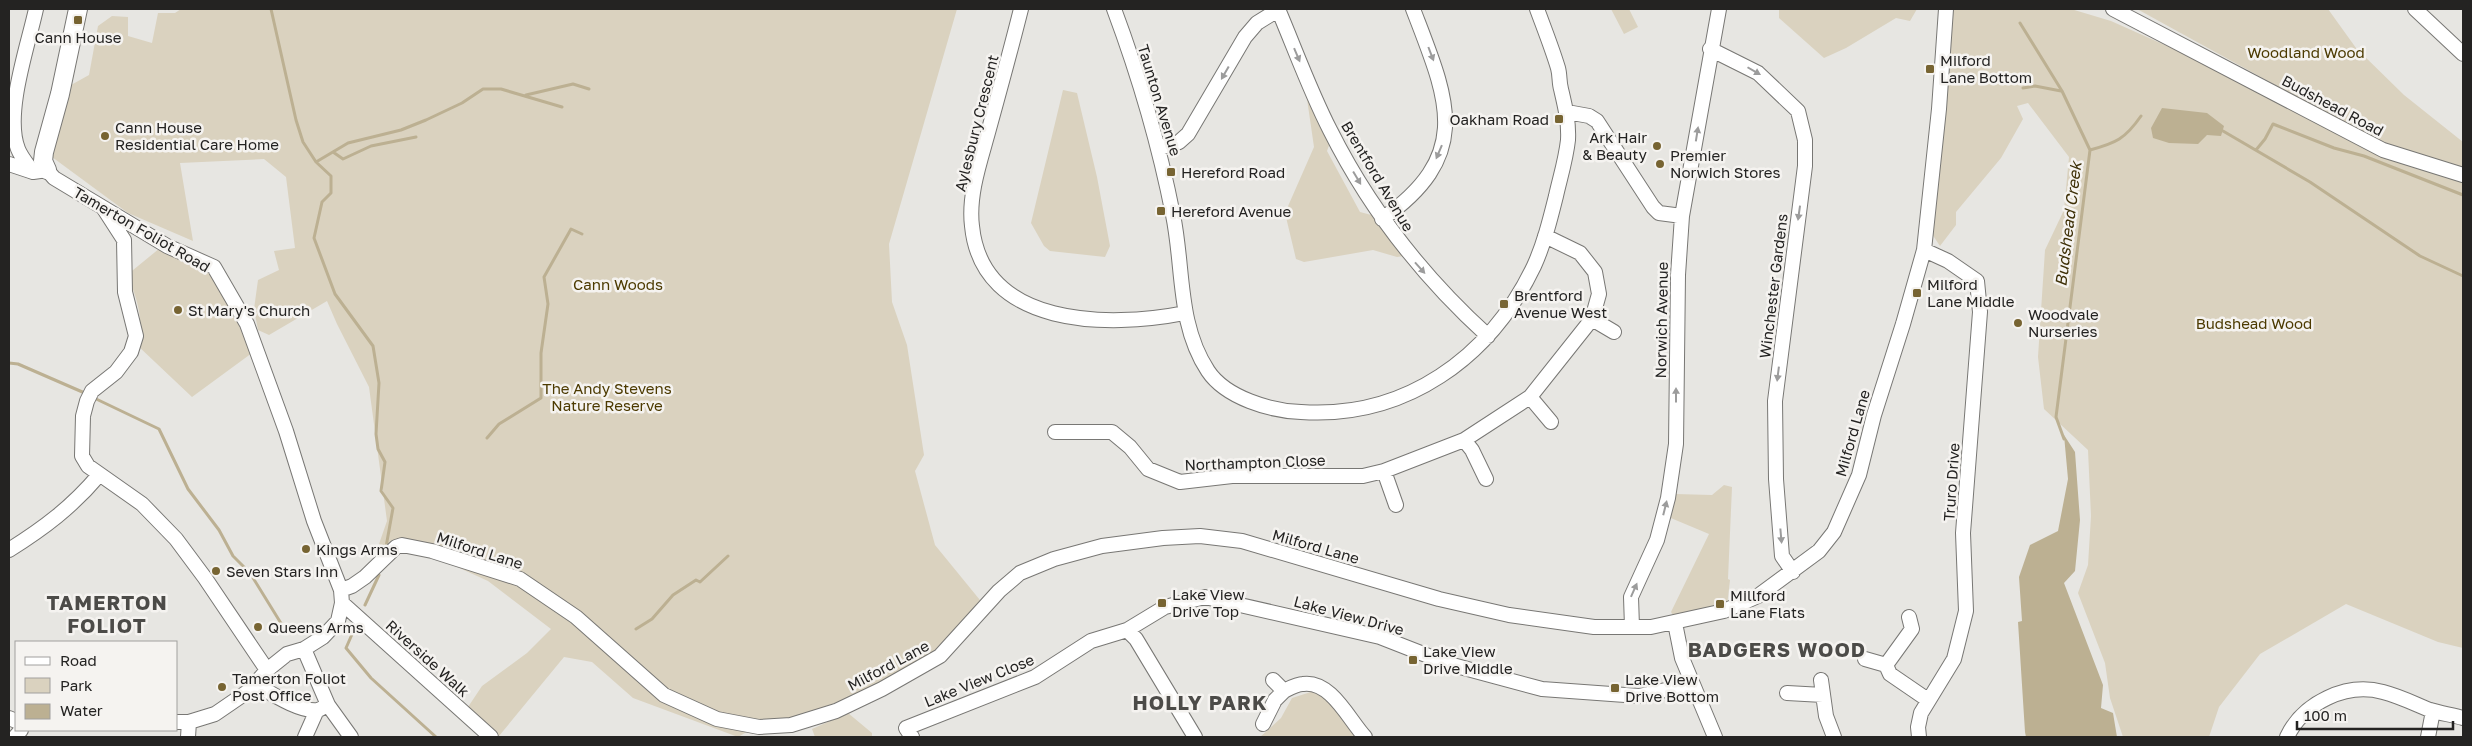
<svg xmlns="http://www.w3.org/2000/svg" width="2472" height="746" viewBox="0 0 2472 746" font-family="'Golos Text',sans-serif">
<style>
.green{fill:#dad2bf}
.water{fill:#bcb092}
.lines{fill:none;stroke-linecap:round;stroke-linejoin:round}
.stream{stroke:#bcb092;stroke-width:3}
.minor-casing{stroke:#787774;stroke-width:16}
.major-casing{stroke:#787774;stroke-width:20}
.minor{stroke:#fff;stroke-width:14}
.major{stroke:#fff;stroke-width:18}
.oneway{fill:#9c9c9c}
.poi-dot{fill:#776432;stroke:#f5f3f0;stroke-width:2}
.labels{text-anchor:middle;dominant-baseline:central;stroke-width:5;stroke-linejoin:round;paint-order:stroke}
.poi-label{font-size:15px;fill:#242322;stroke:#f5f3f0;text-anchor:start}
.park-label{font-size:15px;fill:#4c3a00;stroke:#f5f3f0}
.street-label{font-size:15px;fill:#242322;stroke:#f5f3f0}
.water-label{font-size:16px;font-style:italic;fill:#3d2f06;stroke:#f5f3f0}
.district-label{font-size:20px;font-weight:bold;letter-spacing:1px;fill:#4c4b48;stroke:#f5f3f0}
</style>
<rect width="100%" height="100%" fill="#e7e6e2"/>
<path class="green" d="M181,9H957L889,244L892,302L907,345L924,455L915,471L935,545L984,605L922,665L811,715L757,726L738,737L633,698L592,662L564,657L499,736L466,710L482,686L527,653L551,629L488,581L420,550L397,553L379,544L387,521L369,387L337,324L327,301L269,335L258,330L254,309L258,280L279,270L274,251L295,248L286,177L264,159L180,163L193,241L128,213L52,157L71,85L89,75L98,26L112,16L128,17V36L152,43L158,13H175Z
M1611,9H1629L1638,27L1624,34Z
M1779,9H1917L1910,21L1896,18L1846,48L1824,58L1779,18Z
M1950,9H2071L2111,21L2463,178V648L2438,642L2346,604L2260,654L2219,707L2209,737H2123L2110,698L2105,663L2078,593L2088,565L2091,516L2088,450L2044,409L2038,357L2045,250L2064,210L2069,157L2028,103L2017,106L2023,119L2001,158L1956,212V225L1940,246L1928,228Z
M2137,9H2328L2356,48L2404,95L2463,142V170L2381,143Z
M1063,90L1077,93L1097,177L1110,246L1105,257L1050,251L1044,246L1031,223Z
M1306,92L1331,140L1327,151L1360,212L1375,216L1404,256L1397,257L1373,250L1304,262L1296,259L1285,213L1314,147Z
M160,248C174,254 193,260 205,269C227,286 243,328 252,353L192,397L137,345C145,322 137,297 127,275Z
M1724,485L1732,487L1728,579L1730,580L1727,606L1676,620L1671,612L1709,534L1666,516L1675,494L1712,495Z
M1314,691L1331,703L1359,737H1260L1281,718L1292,698Z
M848,713L872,733V737H815L812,729Z"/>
<path class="water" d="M2162,108L2207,113L2224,126L2221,136L2207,135L2198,144L2169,143L2153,138L2151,128Z
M2064,435L2075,452L2080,520L2075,571L2064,583L2103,685L2101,708L2113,713L2117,737H2026L2025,732L2018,622L2022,621L2019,577L2030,545L2058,531L2068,479Z"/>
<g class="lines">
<path class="stream" d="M271,9L296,120L303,142L316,162L331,176V193L322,202L314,238L335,294L373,346L379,383L376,434L378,449L385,462L381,491L393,508L386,547
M2020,23L2062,91L2090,150L2056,417L2064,439
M2023,88L2035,86L2061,91
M526,95L573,84L589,89
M2223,131L2310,182L2420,256L2463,276
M2090,150C2116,143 2125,139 2141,116
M2256,150L2265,139L2273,124L2334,148L2364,156L2463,195
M333,152L343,159L371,146L416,137
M316,162L348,143L401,130L426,120L462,103L483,89H501L562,107
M9,363L18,364L87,394
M92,397L159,429L188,489L219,530L233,556L250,573L287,633
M487,438L499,424L541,398V353L548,304L544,277L571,229L582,234
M365,605L379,575
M357,623L346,648L371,678L436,737
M636,629L652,619L673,595L696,580L700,582L728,556"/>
<defs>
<path id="minor" d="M1021,9C1011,49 1000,89 989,129C981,159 968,194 972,226C982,328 1109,328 1185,313
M1114,9C1139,76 1159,144 1173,215C1184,268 1177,324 1208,371C1226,398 1271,411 1301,412C1405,419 1490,358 1534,266C1544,244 1550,220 1556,196C1560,178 1566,159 1568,140C1569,122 1565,106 1561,89C1559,82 1560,75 1558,68C1552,48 1544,28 1537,9
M1278,9C1295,49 1310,91 1330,130C1370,210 1423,277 1488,336
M2113,9L2383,150L2463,175
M2415,9L2463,54
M1710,49L1758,73L1798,111L1805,140V166L1775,401L1776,479L1782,556L1793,572
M1567,112L1589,116L1597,121L1653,207L1659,213L1682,216
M1160,148L1179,142L1188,134L1245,37L1257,23L1278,10
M9,164L33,172L47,170L54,178L167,246L214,267L247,324L286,431L314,521L341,590L342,603L338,621L323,637L304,649L287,654L267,670L250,690L215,714L189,722H176
M33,172C28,165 21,157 18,149C4,114 28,46 36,9
M104,209L124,240L125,292L136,336L131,352L116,372L92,391L87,401L83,416L82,456L88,466L142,504L176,539L205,578L267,670
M1382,219C1475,154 1447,98 1413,9
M1592,319L1614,332
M1530,397L1551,422
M1055,432H1112L1130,447L1148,469L1180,482L1232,476H1363L1384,471L1464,440L1530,397L1592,319L1599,294L1595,272L1580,253L1545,236
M1464,440L1472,450L1486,479
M1384,471L1396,505
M9,550C44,528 72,507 99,475
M341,590L352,586L365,577L396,547L402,545L432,551L520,579L576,617L664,695L717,719L759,727L791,725L836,711L882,689L940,656L999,591L1020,573L1054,559L1102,546L1163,538L1200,536L1242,541L1439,599L1509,615L1594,627H1651L1724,611L1758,596L1819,551L1834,532L1859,475L1874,415L1903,324L1924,250L1939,109L1946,9
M342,603L491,737
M1675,623L1682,658L1715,737
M1632,627L1631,597L1657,540L1668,498L1676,444L1678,275L1682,216L1719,9
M1127,630L1136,639L1195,737
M304,649L328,705L351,737
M1865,659L1886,665L1890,674L1928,700
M1886,665L1912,629L1909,617
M1273,680L1284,691C1290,688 1297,684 1303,684C1331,680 1349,720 1365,737
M1821,680L1826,716L1834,737
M255,684C269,692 301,713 318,710C321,709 325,706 328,705
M1787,693L1823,695
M9,718L16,721
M1263,724L1275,700L1284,691
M15,737L21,730
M188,737L189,722
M305,737L317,710
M912,737L906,728L1035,677L1091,641L1127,630L1165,607L1205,597L1380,637L1449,664L1542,689L1639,696L1692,684
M1919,737L1918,727L1921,713L1954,659L1966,611L1963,533L1980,312L1977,281L1948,261L1924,250
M2287,737C2303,703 2346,682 2383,692C2399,696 2415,704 2430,710C2440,713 2452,715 2463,718
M2428,737L2433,711"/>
<path id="major" d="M47,170L43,161L44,152L60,94L78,9"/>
</defs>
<use href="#minor" class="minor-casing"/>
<use href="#major" class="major-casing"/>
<use href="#minor" class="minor"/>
<use href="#major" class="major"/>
</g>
<defs><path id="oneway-solid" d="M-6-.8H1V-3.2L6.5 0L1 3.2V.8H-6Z" transform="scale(1.25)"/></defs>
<g class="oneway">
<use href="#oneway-solid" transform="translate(1431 54) rotate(69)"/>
<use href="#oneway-solid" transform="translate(1297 55) rotate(67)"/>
<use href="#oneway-solid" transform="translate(1754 71) rotate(30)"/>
<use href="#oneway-solid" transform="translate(1225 73) rotate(120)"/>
<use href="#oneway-solid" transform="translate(1697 134) rotate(-81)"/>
<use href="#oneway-solid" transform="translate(1439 152) rotate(113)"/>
<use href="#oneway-solid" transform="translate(1357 178) rotate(59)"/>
<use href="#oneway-solid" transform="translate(1799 213) rotate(98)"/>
<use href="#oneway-solid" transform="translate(1420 268) rotate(48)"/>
<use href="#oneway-solid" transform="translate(1778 374) rotate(97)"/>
<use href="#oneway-solid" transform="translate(1676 395) rotate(-90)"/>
<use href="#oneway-solid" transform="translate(1665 508) rotate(-76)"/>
<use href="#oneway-solid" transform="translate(1781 536) rotate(85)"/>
<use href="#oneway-solid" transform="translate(1634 590) rotate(-66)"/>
</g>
<g class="poi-dot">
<rect x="73" y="15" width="10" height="10" rx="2.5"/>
<rect x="1925" y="64" width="10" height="10" rx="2.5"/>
<rect x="1554" y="114" width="10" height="10" rx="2.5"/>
<circle cx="105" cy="136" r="5"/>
<circle cx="1657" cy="146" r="5"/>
<circle cx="1660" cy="164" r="5"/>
<rect x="1166" y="167" width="10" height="10" rx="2.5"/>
<rect x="1156" y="206" width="10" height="10" rx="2.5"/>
<rect x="1912" y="288" width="10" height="10" rx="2.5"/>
<rect x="1499" y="299" width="10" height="10" rx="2.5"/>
<circle cx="178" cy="310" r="5"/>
<circle cx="2018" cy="323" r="5"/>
<circle cx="306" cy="549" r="5"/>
<circle cx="216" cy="571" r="5"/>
<rect x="1157" y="598" width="10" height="10" rx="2.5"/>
<rect x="1715" y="599" width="10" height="10" rx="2.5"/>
<circle cx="258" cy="627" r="5"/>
<rect x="1408" y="655" width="10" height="10" rx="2.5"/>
<circle cx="222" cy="687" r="5"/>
<rect x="1610" y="683" width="10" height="10" rx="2.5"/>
</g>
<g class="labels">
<g class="poi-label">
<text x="78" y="37" text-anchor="middle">Cann House</text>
<text x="1940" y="60">Milford<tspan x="1940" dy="17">Lane Bottom</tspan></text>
<text x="1549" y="119" text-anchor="end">Oakham Road</text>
<text x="115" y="127">Cann House<tspan x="115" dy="17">Residential Care Home</tspan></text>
<text x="1647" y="137" text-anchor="end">Ark Hair<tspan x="1647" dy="17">&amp; Beauty</tspan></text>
<text x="1670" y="155">Premier<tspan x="1670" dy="17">Norwich Stores</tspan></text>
<text x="1181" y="172">Hereford Road</text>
<text x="1171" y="211">Hereford Avenue</text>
<text x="1927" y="284">Milford<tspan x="1927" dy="17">Lane Middle</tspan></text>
<text x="1514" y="295">Brentford<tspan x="1514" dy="17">Avenue West</tspan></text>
<text x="188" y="310">St Mary's Church</text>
<text x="2028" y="314">Woodvale<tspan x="2028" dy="17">Nurseries</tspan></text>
<text x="316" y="549">Kings Arms</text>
<text x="226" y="571">Seven Stars Inn</text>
<text x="1172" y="594">Lake View<tspan x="1172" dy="17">Drive Top</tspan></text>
<text x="1730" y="595">Millford<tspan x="1730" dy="17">Lane Flats</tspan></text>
<text x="268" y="627">Queens Arms</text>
<text x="1423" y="651">Lake View<tspan x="1423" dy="17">Drive Middle</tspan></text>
<text x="232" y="678">Tamerton Foliot<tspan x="232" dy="17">Post Office</tspan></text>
<text x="1625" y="679">Lake View<tspan x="1625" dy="17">Drive Bottom</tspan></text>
</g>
<g class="park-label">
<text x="2306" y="52">Woodland Wood</text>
<text x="618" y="284">Cann Woods</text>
<text x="2254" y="323">Budshead Wood</text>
<text x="607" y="388">The Andy Stevens<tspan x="607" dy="17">Nature Reserve</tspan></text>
</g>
<g class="street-label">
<text transform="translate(1160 100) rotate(73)">Taunton Avenue</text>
<text transform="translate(2333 105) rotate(28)">Budshead Road</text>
<text transform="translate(976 123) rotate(-76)">Aylesbury Crescent</text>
<text transform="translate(1378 176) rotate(59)">Brentford Avenue</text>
<text transform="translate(142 229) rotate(30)">Tamerton Foliot Road</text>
<text transform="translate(1773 286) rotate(-83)">Winchester Gardens</text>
<text transform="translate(1661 320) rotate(-89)">Norwich Avenue</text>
<text transform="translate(1852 433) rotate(-74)">Milford Lane</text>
<text transform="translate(1255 462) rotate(-2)">Northampton Close</text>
<text transform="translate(1951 482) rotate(-86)">Truro Drive</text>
<text transform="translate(1316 546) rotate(16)">Milford Lane</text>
<text transform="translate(480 550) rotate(18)">Milford Lane</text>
<text transform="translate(1349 615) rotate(15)">Lake View Drive</text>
<text transform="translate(428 658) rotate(42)">Riverside Walk</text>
<text transform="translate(888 665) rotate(-28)">Milford Lane</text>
<text transform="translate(979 680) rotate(-22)">Lake View Close</text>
</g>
<g class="water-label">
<text transform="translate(2068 224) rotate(-83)">Budshead Creek</text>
</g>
<g class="district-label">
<text x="107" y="602">TAMERTON<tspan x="107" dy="23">FOLIOT</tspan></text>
<text x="1777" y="649">BADGERS WOOD</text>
<text x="1200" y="702">HOLLY PARK</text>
</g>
</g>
<rect width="2472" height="746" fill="none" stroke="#242322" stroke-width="20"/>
<rect x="15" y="641" width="162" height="90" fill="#f5f3f0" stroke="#a1a09e"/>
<rect x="25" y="657" width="25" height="8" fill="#ffffff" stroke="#a1a09e"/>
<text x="60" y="666" font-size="15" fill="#242322">Road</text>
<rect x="25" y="678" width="25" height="15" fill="#dad2bf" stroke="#a1a09e"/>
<text x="60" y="691" font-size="15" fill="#242322">Park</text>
<rect x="25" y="704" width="25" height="15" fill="#bcb092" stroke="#a1a09e"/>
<text x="60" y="716" font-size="15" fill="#242322">Water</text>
<path d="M2297 721v8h156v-8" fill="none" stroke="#242322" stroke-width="2.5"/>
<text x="2304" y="721" font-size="15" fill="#242322" stroke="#f5f3f0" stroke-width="4" paint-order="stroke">100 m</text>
</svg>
